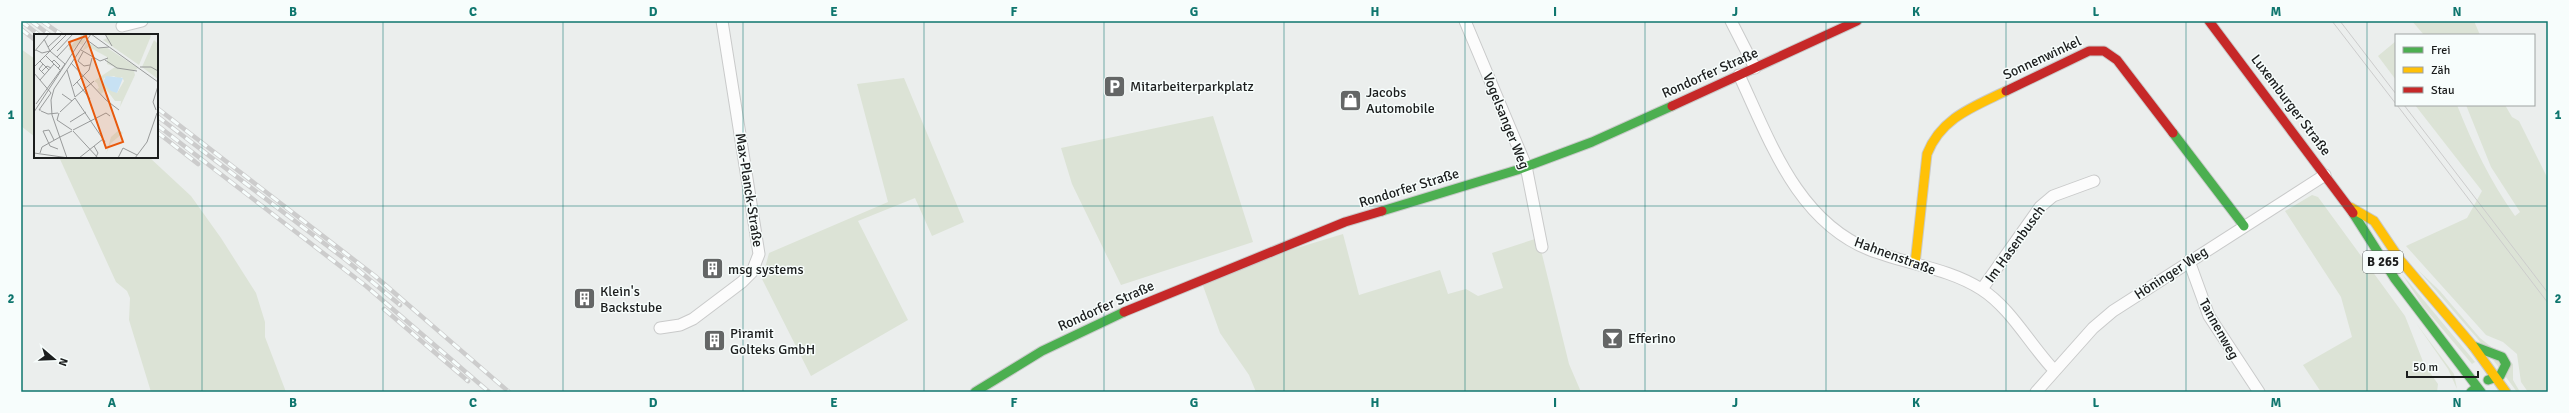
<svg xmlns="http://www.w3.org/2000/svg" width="2569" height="413" viewBox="0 0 2569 413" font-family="Signika,sans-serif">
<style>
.green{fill:#dce3d6}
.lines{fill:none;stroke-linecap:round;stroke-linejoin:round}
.street-casing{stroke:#c9caca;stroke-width:13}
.fast-casing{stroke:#c9caca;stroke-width:11}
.slow-casing{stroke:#c9caca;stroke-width:11}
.jam-casing{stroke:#c9caca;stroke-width:11}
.street{stroke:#fcfcfc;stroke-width:11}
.fast{stroke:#4caf50;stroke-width:9}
.slow{stroke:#ffc107;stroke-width:9}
.jam{stroke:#c62828;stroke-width:9}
.tram{stroke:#ccc;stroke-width:1}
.rail-casing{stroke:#ccc;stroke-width:4.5}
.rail{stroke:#f7fdfc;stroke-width:3;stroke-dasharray:9;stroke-linecap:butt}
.grid{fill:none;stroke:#0f766e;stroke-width:1;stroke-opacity:0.55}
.labels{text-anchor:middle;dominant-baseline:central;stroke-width:3;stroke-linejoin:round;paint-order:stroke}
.shield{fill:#f7fdfc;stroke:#5d6060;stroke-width:1}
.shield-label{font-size:13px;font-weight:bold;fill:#1b1d1d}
.street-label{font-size:14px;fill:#1b1d1d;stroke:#f7fdfc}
.poi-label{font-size:14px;fill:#1b1d1d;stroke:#f7fdfc;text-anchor:start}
.inset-road{fill:none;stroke:#989a9a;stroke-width:1}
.view{fill:#e8590c;fill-opacity:0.15;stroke:#e8590c;stroke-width:2}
.inset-edge{fill:none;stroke:#1b1d1d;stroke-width:2}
.neatline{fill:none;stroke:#0f766e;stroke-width:1.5}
.grid-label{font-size:13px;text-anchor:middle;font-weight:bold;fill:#0f766e}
</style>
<rect width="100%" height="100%" fill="#ebeeed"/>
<path class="green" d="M2412,21H2474L2480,35H2424Z
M2396,41V80L2378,56Z
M21,49L35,59V137L21,126Z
M904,78L964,222L932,236L915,198L858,221L908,320L811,376L762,279L769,253L888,202L857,84Z
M2415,105H2457C2473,145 2490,181 2515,216L2520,212L2491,167L2466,105H2505L2512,117L2519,121L2548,179V392H2528L2521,382L2517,354L2503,342L2486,335L2406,246L2467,218L2482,191Z
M1213,116L1253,242L1121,285L1072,184L1061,148Z
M59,157H149L191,196L221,238L256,293L265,322V337L286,392H151L129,320L130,298L127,291L116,282Z
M2312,195L2318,197L2405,316L2424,364L2438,384L2437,392H2321L2303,365L2352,337L2341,297L2285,211Z
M1343,234L1359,295L1440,270L1448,294L1466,289L1478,296L1503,288L1492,253L1538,238L1569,364L1581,392H1256L1249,375L1220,333L1202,283L1267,257Z
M2418,270L2440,291L2480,338L2513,364V380L2520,392H2517L2477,338Z
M2402,274L2475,362L2472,364L2423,306Z
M2416,323L2454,374L2457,389L2448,369Z"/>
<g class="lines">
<defs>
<path id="street" d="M1465,21L1526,166L1542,247
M1731,21L1755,68
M122,26L142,21
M1739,75C1770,141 1797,221 1870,250C1906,264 1948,268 1981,289C2011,308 2030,345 2054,370
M2189,261L2209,316L2259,392
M1982,289L2040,207L2053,196L2094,181
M660,328L680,325L693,319L742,282L752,272L759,254L722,21
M2036,392L2093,328L2113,311L2325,175"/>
<path id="fast" d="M2173,133L2244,226
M1382,211L1517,170L1592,142L1672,106
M2353,213L2395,279L2481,392
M2473,346L2502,357L2506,364L2500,376L2488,380
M975,392L1042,351L1124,312
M2471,392L2477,387"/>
<path id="slow" d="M2350,207L2374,221L2401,261L2473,346L2506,392
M1915,264L1927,154C1941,118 1973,107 2006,91"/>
<path id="jam" d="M2209,21L2353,213
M2006,91L2089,51H2104L2117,60L2173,133
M1672,106L1857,21
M1124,312L1345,222L1382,211"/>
</defs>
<use href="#street" class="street-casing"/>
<use href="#fast" class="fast-casing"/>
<use href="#slow" class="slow-casing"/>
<use href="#jam" class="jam-casing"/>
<use href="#street" class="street"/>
<use href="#fast" class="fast"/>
<use href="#slow" class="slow"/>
<use href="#jam" class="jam"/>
<path class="tram" d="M2332,21L2396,104
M2340,21L2396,94
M2397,105L2548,303
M2404,105L2548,293"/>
<defs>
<path id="rail" d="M21,21L39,35
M31,21L50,35
M42,21L62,35
M21,29L35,40
M157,108L375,276L509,392
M157,116L346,260L400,305
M157,125L366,286L489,392
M157,132L198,164
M384,309L468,381"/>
</defs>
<use href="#rail" class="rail-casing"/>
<use href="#rail" class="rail"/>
</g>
<path class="grid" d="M202,21V392M383,21V392M563,21V392M743,21V392M924,21V392M1104,21V392M1284,21V392M1465,21V392M1645,21V392M1826,21V392M2006,21V392M2186,21V392M2367,21V392M21,206H2548"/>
<defs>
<symbol id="parking-square" viewBox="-11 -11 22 22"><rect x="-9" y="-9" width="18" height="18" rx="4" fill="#646666" stroke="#f7fdfc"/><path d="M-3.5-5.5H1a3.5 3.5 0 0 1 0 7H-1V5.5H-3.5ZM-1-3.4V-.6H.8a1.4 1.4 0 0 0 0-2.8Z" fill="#fff"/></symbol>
<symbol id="shop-square" viewBox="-11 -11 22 22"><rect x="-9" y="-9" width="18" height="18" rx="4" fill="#646666" stroke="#f7fdfc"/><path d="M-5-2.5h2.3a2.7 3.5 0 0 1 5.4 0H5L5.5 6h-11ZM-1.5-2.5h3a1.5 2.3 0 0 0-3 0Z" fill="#fff"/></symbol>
<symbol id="building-square" viewBox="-11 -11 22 22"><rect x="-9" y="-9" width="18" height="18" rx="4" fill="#646666" stroke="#f7fdfc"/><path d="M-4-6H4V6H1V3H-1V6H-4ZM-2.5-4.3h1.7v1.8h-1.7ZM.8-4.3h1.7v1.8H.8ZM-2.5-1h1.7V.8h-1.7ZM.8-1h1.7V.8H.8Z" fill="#fff"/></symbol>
<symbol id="bar-square" viewBox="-11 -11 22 22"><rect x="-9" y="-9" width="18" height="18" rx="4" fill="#646666" stroke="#f7fdfc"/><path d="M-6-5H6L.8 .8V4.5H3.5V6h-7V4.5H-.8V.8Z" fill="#fff"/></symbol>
</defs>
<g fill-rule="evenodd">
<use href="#parking-square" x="1102" y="74" width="25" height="25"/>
<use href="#shop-square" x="1338" y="88" width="25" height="25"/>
<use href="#building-square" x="700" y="256" width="25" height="25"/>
<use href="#building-square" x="572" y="286" width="25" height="25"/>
<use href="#bar-square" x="1600" y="326" width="25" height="25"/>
<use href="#building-square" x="702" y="328" width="25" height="25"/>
</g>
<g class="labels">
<rect class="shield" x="2363" y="251" width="40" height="22" rx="3"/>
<g class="shield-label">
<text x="2383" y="262">B 265</text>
</g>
<g class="street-label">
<text transform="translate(2042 58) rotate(-25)">Sonnenwinkel</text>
<text transform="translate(1710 73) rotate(-24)">Rondorfer Straße</text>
<text transform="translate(2291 105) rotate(53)">Luxemburger Straße</text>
<text transform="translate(1506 121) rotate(68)">Vogelsanger Weg</text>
<text transform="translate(1409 188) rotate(-17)">Rondorfer Straße</text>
<text transform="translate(749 190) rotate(81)">Max-Planck-Straße</text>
<text transform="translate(2015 244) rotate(-54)">Im Hasenbusch</text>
<text transform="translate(1895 256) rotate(20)">Hahnenstraße</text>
<text transform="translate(2171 273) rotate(-33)">Höninger Weg</text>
<text transform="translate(1106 306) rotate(-24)">Rondorfer Straße</text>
<text transform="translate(2219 329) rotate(61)">Tannenweg</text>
</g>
<g class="poi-label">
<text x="1130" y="86">Mitarbeiterparkplatz</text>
<text x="1366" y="92">Jacobs<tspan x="1366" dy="16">Automobile</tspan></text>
<text x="728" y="269">msg systems</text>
<text x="600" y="291">Klein's<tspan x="600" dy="16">Backstube</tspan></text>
<text x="730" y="333">Piramit<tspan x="730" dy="16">Golteks GmbH</tspan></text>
<text x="1628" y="338">Efferino</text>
</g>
</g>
<g transform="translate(34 34)">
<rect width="124" height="124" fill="#ebeeed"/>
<path d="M48,0H55L48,11L45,9L37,17L34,15ZM71,0H115L117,2L105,31L69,6L73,4ZM120,6L124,10V45L108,33ZM53,8L64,14L72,13L104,34L100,37L101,41L86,73L87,67H81L72,55L67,60L63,55L65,54L63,49L60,47L81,33L73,30V23L55,13L48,17ZM80,42L85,45L88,43L90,47L83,59L69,48L70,44ZM85,96L89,99L77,109L72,120L77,103Z" fill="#dce3d6" fill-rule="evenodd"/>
<path d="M72,42L89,44L83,59L77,57L69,48Z" fill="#c7e1f3"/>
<path class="inset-road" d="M57,0L124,48M71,0L78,12M10,5L16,17L31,30M53,6L64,14L75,13M14,13L28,0M2,16L8,19L16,17M47,16L66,27L74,24M23,17L39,0M0,18L15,0M49,18L44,27L50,32L56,31M12,22L26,36M23,23L39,6M71,26L83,34L103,37M6,27L15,36M18,28L20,26L26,32L24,34M37,29L72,66L85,76M9,30L5,35L11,41M0,33L33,0M106,33H117L124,37M33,36L41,63L60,47M7,38L13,32L17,34M0,39L17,59L5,76H7M50,41L55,36L58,24M6,46L20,30M43,48L56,65M39,52L50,41M28,60L38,67M2,70L31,30M122,76L119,68L124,52M7,77L14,80L24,79M0,78L51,0M26,78L41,64L71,108M25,79L23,86L38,96M36,88L52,78M39,96L72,79L76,82M39,97L64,124M26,103L38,97M20,106L15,96L9,97L16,112L24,115M60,112L64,119L62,123M0,119L35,124M6,119L8,113L26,103M33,124L18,81L17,66L20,55L57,0M45,124L69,105M84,124L89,114L103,121M101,124L113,108L123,79"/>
<path class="view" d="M52,2L89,108L72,114L35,8Z"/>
<rect width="124" height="124" class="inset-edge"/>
</g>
<rect width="2569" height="413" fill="none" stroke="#f7fdfc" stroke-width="44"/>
<rect x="2395" y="34" width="140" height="72" fill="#f7fdfc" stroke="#9fa3a3"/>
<rect x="2403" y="47" width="20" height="6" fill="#4caf50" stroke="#9fa3a3"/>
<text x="2431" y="54" font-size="12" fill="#1b1d1d">Frei</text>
<rect x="2403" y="67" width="20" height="6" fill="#ffc107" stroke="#9fa3a3"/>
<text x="2431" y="74" font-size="12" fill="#1b1d1d">Zäh</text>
<rect x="2403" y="87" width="20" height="6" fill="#c62828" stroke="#9fa3a3"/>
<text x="2431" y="94" font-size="12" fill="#1b1d1d">Stau</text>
<g transform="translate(54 359) rotate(109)" stroke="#f7fdfc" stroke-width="3" paint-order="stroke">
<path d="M0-3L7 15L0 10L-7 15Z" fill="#1b1d1d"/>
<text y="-6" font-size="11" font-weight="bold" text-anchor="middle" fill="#1b1d1d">N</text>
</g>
<path d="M2407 371v6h71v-6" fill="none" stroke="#1b1d1d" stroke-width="2"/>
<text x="2413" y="371" font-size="12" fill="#1b1d1d" stroke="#f7fdfc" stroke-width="3" paint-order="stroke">50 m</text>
<rect x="22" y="22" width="2525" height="369" class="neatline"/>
<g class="grid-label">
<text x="112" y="16">A</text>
<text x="293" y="16">B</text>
<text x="473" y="16">C</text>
<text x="653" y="16">D</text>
<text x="834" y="16">E</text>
<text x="1014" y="16">F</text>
<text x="1194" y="16">G</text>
<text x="1375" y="16">H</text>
<text x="1555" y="16">I</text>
<text x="1735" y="16">J</text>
<text x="1916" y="16">K</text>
<text x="2096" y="16">L</text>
<text x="2276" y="16">M</text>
<text x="2457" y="16">N</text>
<text x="11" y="119">1</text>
<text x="2558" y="119">1</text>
<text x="11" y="303">2</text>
<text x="2558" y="303">2</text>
<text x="112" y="407">A</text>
<text x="293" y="407">B</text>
<text x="473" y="407">C</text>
<text x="653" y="407">D</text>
<text x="834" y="407">E</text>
<text x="1014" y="407">F</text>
<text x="1194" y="407">G</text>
<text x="1375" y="407">H</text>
<text x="1555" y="407">I</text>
<text x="1735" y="407">J</text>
<text x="1916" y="407">K</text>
<text x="2096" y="407">L</text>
<text x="2276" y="407">M</text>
<text x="2457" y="407">N</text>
</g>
</svg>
